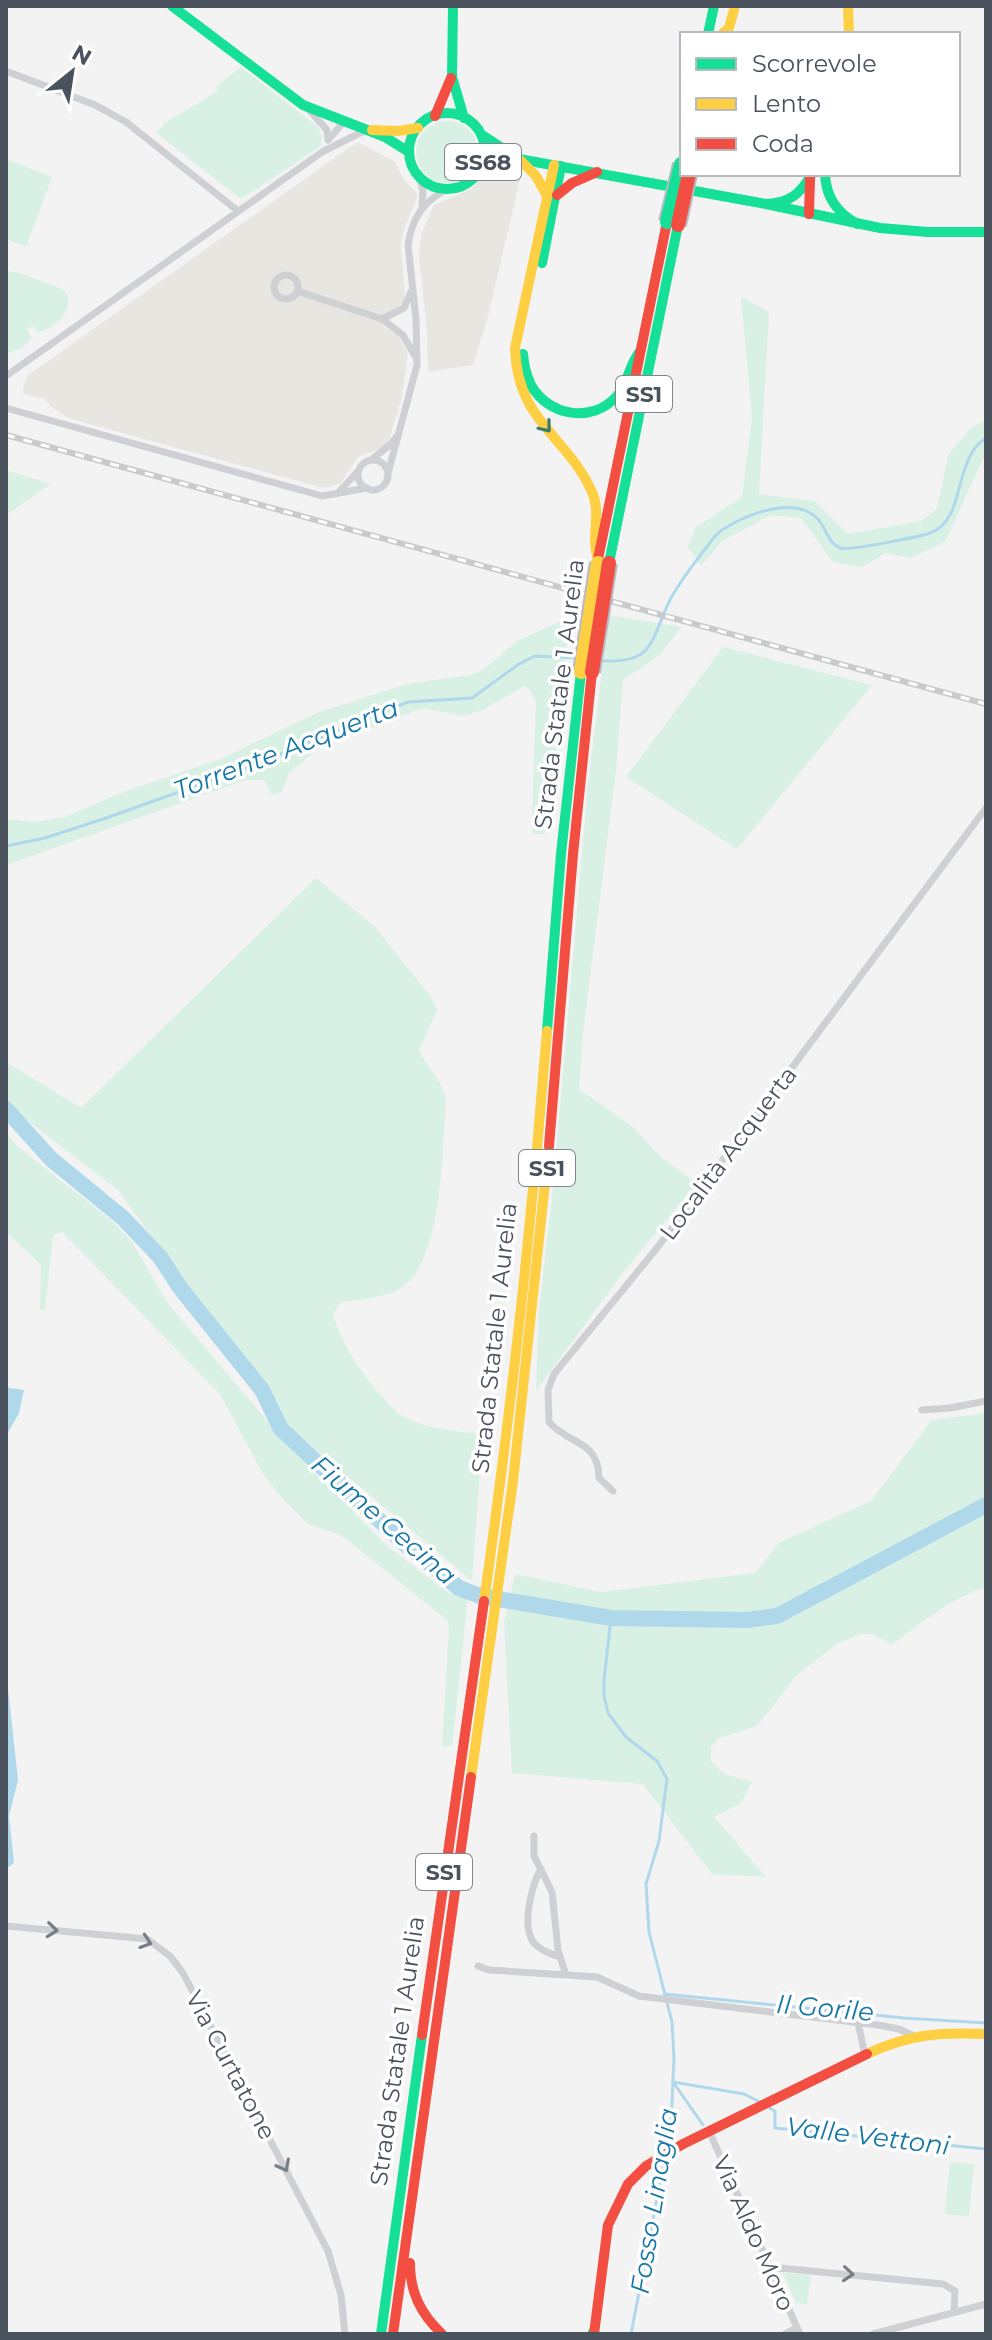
<svg xmlns="http://www.w3.org/2000/svg" width="992" height="2340" viewBox="0 0 992 2340" font-family="Montserrat,sans-serif">
<style>
.commercial{fill:#e7e6e1}
.green{fill:#d9f0e5}
.water{fill:#b0d8eb}
.lines{fill:none;stroke-linecap:round;stroke-linejoin:round}
.stream{stroke:#b0d8eb;stroke-width:3}
.river{stroke:#b0d8eb;stroke-width:16}
.street{stroke:#ced0d3;stroke-width:7}
.fast{stroke:#16e098;stroke-width:10}
.slow{stroke:#ffcf43;stroke-width:10}
.jam{stroke:#f24e42;stroke-width:10}
.rail-casing{stroke:#c8cacc;stroke-width:6}
.rail{stroke:#fff;stroke-width:3;stroke-dasharray:9;stroke-linecap:butt}
.fast-bridge-casing{stroke:#b8bbc2;stroke-width:18;stroke-linecap:butt}
.slow-bridge-casing{stroke:#b8bbc2;stroke-width:18;stroke-linecap:butt}
.jam-bridge-casing{stroke:#b8bbc2;stroke-width:18;stroke-linecap:butt}
.fast-bridge{stroke:#16e098;stroke-width:14}
.slow-bridge{stroke:#ffcf43;stroke-width:14}
.jam-bridge{stroke:#f24e42;stroke-width:14}
.oneway{stroke:#3a7d6f}
.oneway2{stroke:#787e87}
.labels{text-anchor:middle;dominant-baseline:central;stroke-width:7;stroke-linejoin:round;paint-order:stroke}
.shield{fill:#fff;stroke:#80868e;stroke-width:2}
.shield-label{font-size:22px;font-weight:bold;fill:#4a525e}
.street-label{font-size:24px;fill:#4a525e;stroke:#fff}
.water-label{font-size:26px;font-style:italic;fill:#1577a7;stroke:#fff}
</style>
<rect width="100%" height="100%" fill="#f3f3f3"/>
<path class="commercial" d="M357,142L394,161L405,181L418,195L403,232L401,245L405,298L402,305L386,314L382,325L398,335L408,353L402,397L388,443L383,448L358,457L341,483L325,488L313,485L111,430L68,418L50,406L45,399L22,393L27,376Z
M501,167H512L522,171L487,320L473,365L428,372L427,332L419,256L421,235L434,205L471,189L486,174Z"/>
<path class="green" d="M241,67L319,128L322,138L321,146L241,199L155,132L164,126L163,124L218,91L216,86Z
M416 152a31 31 0 1 1 62 0a31 31 0 1 1-62 0Z
M6,159L52,177L26,247L6,239Z
M6,271L20,273L64,290C77,307 57,328 39,332L36,331L34,326L27,328L32,338L21,349L6,353Z
M741,297L769,312L759,494L815,501L848,534L921,521L937,509L948,455L972,427L986,420V452L945,542L910,558L886,553L862,567L833,562L801,518L771,515L722,541L701,566L688,547L695,528L742,497L752,417Z
M6,470L51,484L6,515Z
M609,615L681,627L660,655L623,680L616,770L583,1032L579,1089L633,1127L662,1158L697,1183L625,1270L536,1391L539,1307L552,1199L588,784Z
M559,622H569L549,830L543,834H533L532,820L536,701L530,690L524,686L483,710L463,716L423,708L319,748L289,773L282,792L272,795L264,780H246L6,865V819L35,822L65,817L123,792L218,760L317,713L407,684L471,675L483,670L517,641Z
M723,647L872,685L737,849L626,777Z
M316,878L375,927L431,997L437,1010L419,1050C427,1069 444,1081 446,1102C442,1149 443,1254 405,1285C389,1298 360,1299 340,1303L333,1314C342,1348 372,1389 398,1413C413,1426 465,1435 483,1432L472,1581L289,1427L118,1190L6,1104V1062L81,1108Z
M6,1133L18,1147L112,1221L132,1242L168,1304L288,1445L386,1545L447,1592L468,1598L452,1746L442,1747L449,1626L447,1620L341,1535L308,1524L284,1500L263,1474L220,1394L62,1232L53,1235L45,1310H40L41,1265L6,1232Z
M986,1413V1587C952,1598 920,1623 892,1645L872,1634H860L837,1644L797,1675L757,1726L719,1738L711,1747V1761L724,1774L752,1782L741,1803L714,1817L766,1877L712,1874L643,1784L512,1773L504,1623L515,1574L601,1592L755,1573L780,1542L871,1501L932,1420Z
M950,2162L974,2164L969,2216L945,2214Z
M783,2273L811,2275L807,2304L796,2303Z"/>
<path class="water" d="M6,1383L9,1388L24,1390L19,1413L6,1436Z
M6,1670L18,1780L9,1816L14,1863L6,1869Z"/>
<g class="lines">
<path class="stream" d="M597,660C651,666 650,645 668,604C677,585 690,569 702,553C708,546 714,535 722,530C747,514 794,495 818,519C826,528 828,543 840,548C849,551 919,537 930,533C967,520 952,459 986,438
M6,846L45,838L109,817L246,768L408,702L472,698L519,664L535,656L577,658
M611,1618L604,1680V1696L608,1713L626,1737L657,1761L667,1779L659,1841L646,1884L649,1932L672,2022L674,2058L671,2125L667,2150
M664,1994L904,2018L986,2023
M673,2082L744,2094L762,2103
M673,2082L703,2125
M768,2107L775,2111V2128L986,2149
M631,2334L665,2157"/>
<path class="river" d="M6,1109L51,1159L123,1218L160,1257L181,1289L262,1390L281,1429L406,1545L459,1588L480,1596L611,1618L747,1620L777,1616L986,1505"/>
<path class="street" d="M6,71L95,105L126,122L238,211
M309,110L327,130L328,140
M328,140L342,124
M419,176L423,191L422,206
M274 287a12 12 0 1 1 24 0a12 12 0 1 1-24 0Z
M297,291L382,319L403,335L415,356
M382,319L404,308L411,292
M6,376L322,152L366,130
M6,408L322,496L367,488
M371,460L391,444L396,437
M358 475a15 15 0 1 1 30 0a15 15 0 1 1-30 0Z
M387,477L417,365L416,319L408,245C412,218 423,202 447,189
M338,493L359,470
M922,1410L950,1408L986,1401
M613,1491L599,1478C598,1439 570,1446 549,1422L548,1390L554,1374L657,1248L986,808
M534,1836V1856L552,1892L558,1950L566,1975
M541,1869C532,1884 522,1923 532,1940C537,1949 550,1954 560,1957
M6,1926L147,1939L170,1956L183,1973L328,2251L341,2295L345,2334
M478,1966L489,1970L597,1977L639,1996L878,2025L899,2029L914,2036
M858,2023L865,2055
M709,2131L800,2334
M770,2267L943,2284L955,2291L954,2312
M785,2334L797,2328
M873,2334L986,2304"/>
<path class="fast" d="M172,6L303,105L385,137L409,152
M453,6L452,77L464,118
M708,34L714,6
M409 151a38 38 0 1 1 76 0a38 38 0 1 1-76 0Z
M482,135L519,159
M479,171L495,162L519,159L766,204L880,228L928,232H986
M825,174C826,198 837,212 857,224
M766,204C790,203 800,194 812,174
M542,263L561,166
M523,354C524,365 526,375 531,385C548,416 592,424 617,396C628,383 629,365 640,351
M609,563L678,225
M547,1031L561,854L581,672
M381,2334L422,2035
M592,2334L594,2331"/>
<path class="slow" d="M848,6L849,34
M722,34L729,28L735,6
M372,130L398,131L418,128
M519,159L536,176L546,194
M554,165L515,348C517,422 566,434 592,492C602,514 590,537 598,559
M484,1601C511,1412 532,1221 547,1031
M471,1777L513,1481L549,1146
M867,2054C909,2034 940,2032 986,2034"/>
<path class="jam" d="M435,116L451,78
M557,195L572,183L597,172
M809,214L810,178
M598,559L667,222
M549,1146L573,854L592,672
M422,2035L484,1601
M410,2263C410,2293 421,2314 442,2334
M393,2334L471,1777
M594,2334L608,2225L628,2184L646,2166L683,2144L867,2054"/>
<defs>
<path id="rail" d="M6,435L986,704"/>
</defs>
<use href="#rail" class="rail-casing"/>
<use href="#rail" class="rail"/>
<defs>
<path id="fast-bridge" d="M667,222L681,164"/>
<path id="slow-bridge" d="M581,672L598,563"/>
<path id="jam-bridge" d="M678,225L689,174
M592,672L609,563"/>
</defs>
<use href="#fast-bridge" class="fast-bridge-casing"/>
<use href="#slow-bridge" class="slow-bridge-casing"/>
<use href="#jam-bridge" class="jam-bridge-casing"/>
<use href="#fast-bridge" class="fast-bridge"/>
<use href="#slow-bridge" class="slow-bridge"/>
<use href="#jam-bridge" class="jam-bridge"/>
</g>
<defs><path id="oneway-chevron" d="M-2-3.5L2.5 0L-2 3.5" fill="none" stroke-width="1.6" stroke-linecap="round" stroke-linejoin="round" transform="scale(2)"/></defs>
<use class="oneway" href="#oneway-chevron" transform="translate(546 427) rotate(51)"/>
<g class="oneway2">
<use href="#oneway-chevron" transform="translate(52 1930) rotate(6)"/>
<use href="#oneway-chevron" transform="translate(146 1942) rotate(18)"/>
<use href="#oneway-chevron" transform="translate(284 2166) rotate(62)"/>
<use href="#oneway-chevron" transform="translate(848 2274) rotate(5)"/>
</g>
<g class="labels">
<g class="shield">
<rect x="445" y="144" width="76" height="36" rx="6"/>
<rect x="616" y="376" width="56" height="36" rx="6"/>
<rect x="519" y="1150" width="56" height="36" rx="6"/>
<rect x="416" y="1854" width="56" height="36" rx="6"/>
</g>
<g class="shield-label">
<text x="483" y="162">SS68</text>
<text x="644" y="394">SS1</text>
<text x="547" y="1168">SS1</text>
<text x="444" y="1872">SS1</text>
</g>
<g class="street-label">
<text transform="translate(559 694) rotate(-83)">Strada Statale 1 Aurelia</text>
<text transform="translate(728 1153) rotate(-53)">Località Acquerta</text>
<text transform="translate(494 1338) rotate(-84)">Strada Statale 1 Aurelia</text>
<text transform="translate(397 2051) rotate(-82)">Strada Statale 1 Aurelia</text>
<text transform="translate(231 2065) rotate(62)">Via Curtatone</text>
<text transform="translate(754 2233) rotate(66)">Via Aldo Moro</text>
</g>
<g class="water-label">
<text transform="translate(286 749) rotate(-21)">Torrente Acquerta</text>
<text transform="translate(384 1520) rotate(41)">Fiume Cecina</text>
<text transform="translate(825 2008) rotate(5)">Il Gorile</text>
<text transform="translate(868 2136) rotate(7)">Valle Vettoni</text>
<text transform="translate(654 2201) rotate(-81)">Fosso Linaglia</text>
</g>
</g>
<rect width="992" height="2340" fill="none" stroke="#4a525e" stroke-width="16"/>
<rect x="680" y="32" width="280" height="144" fill="#ffffff" stroke="#b7babf" stroke-width="2"/>
<rect x="696" y="58" width="40" height="12" fill="#16e098" stroke="#b7babf" stroke-width="2"/>
<text x="752" y="72" font-size="24" fill="#4a525e">Scorrevole</text>
<rect x="696" y="98" width="40" height="12" fill="#ffcf43" stroke="#b7babf" stroke-width="2"/>
<text x="752" y="112" font-size="24" fill="#4a525e">Lento</text>
<rect x="696" y="138" width="40" height="12" fill="#f24e42" stroke="#b7babf" stroke-width="2"/>
<text x="752" y="152" font-size="24" fill="#4a525e">Coda</text>
<g transform="translate(72 72) rotate(30)" stroke="#ffffff" stroke-width="6" paint-order="stroke">
<path d="M0-6L14 30L0 20L-14 30Z" fill="#4a525e"/>
<text y="-12" font-size="22" font-weight="bold" text-anchor="middle" fill="#4a525e">N</text>
</g>
</svg>
